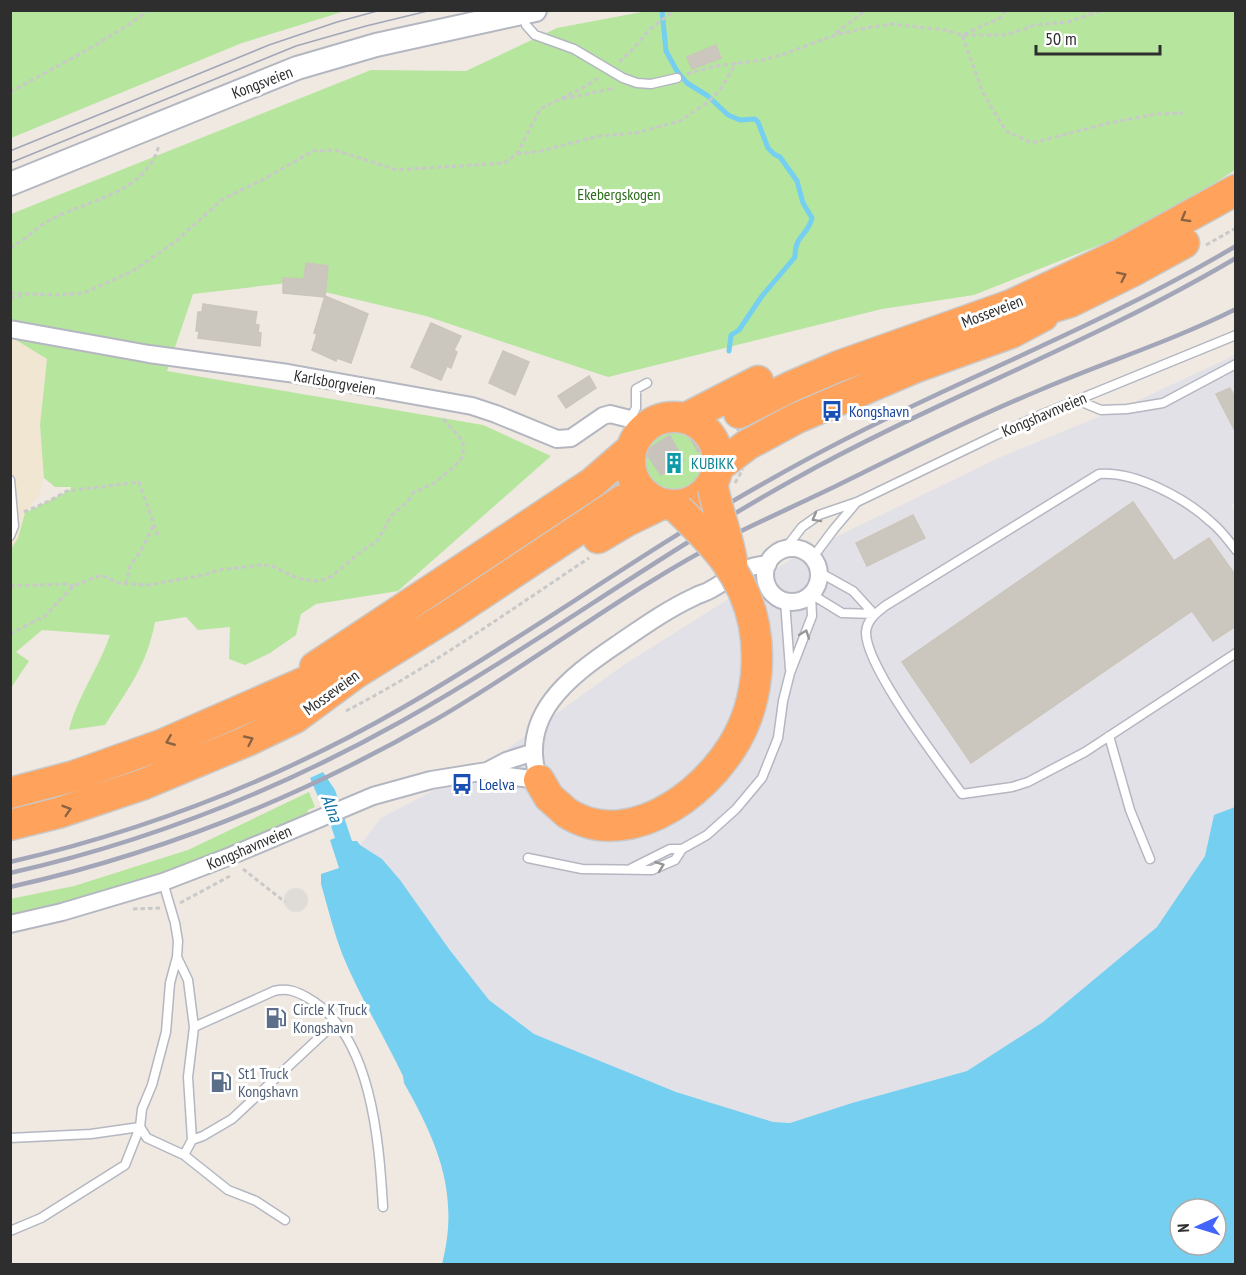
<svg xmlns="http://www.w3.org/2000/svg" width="1246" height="1275" viewBox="0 0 1246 1275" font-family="'PT Sans Narrow',sans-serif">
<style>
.industrial{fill:#e3e1e8}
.education{fill:#f0e6d1}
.green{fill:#b6e59e}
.plaza{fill:#dfdcd8}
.water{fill:#75cff0;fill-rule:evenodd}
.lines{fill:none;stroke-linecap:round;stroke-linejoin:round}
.stream{stroke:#75cff0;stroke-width:5}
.building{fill:#cbc7bf;stroke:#cbc5ba;stroke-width:1.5}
.highway-tunnel{stroke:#c8c4bd;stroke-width:30;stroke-dasharray:30 15;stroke-linecap:butt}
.lane-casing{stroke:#b4b7c1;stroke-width:11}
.street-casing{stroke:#b4b7c1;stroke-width:20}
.secondary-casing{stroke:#b4b7c1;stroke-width:26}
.highway-casing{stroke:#c9c9c9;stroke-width:33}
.path{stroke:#c9c9c9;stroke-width:3;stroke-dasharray:4.5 3;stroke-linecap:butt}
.lane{stroke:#fff;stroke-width:8}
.street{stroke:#fff;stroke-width:16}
.secondary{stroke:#fff;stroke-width:22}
.highway{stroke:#ffa35c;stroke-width:30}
.tram{stroke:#a3a6b8;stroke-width:1.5}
.rail{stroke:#a3a6b8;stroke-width:4.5}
.highway-bridge-casing{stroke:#c9c9c9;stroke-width:33;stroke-linecap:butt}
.path-bridge{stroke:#c9c9c9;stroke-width:3;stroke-dasharray:4.5 3;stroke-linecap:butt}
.highway-bridge{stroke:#ffa35c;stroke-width:30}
.oneway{stroke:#8c6343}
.oneway2{stroke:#969696}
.labels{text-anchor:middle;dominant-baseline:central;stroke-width:6;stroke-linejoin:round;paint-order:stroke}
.street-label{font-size:16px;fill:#2e2e2e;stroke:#fff}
.park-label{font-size:16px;fill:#2c6e1b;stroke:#fff}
.transit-label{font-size:16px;fill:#164399;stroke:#fff;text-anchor:start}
.culture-label{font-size:16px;fill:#0d838f;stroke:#fff;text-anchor:start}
.service-label{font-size:16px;fill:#4e5e75;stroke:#fff;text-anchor:start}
.water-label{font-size:18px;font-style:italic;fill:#0d6fa3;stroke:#fff}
</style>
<rect width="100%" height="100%" fill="#efe9e1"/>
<path class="industrial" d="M1235,355L1236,502L1231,505L1236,510L1235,807L1214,815L1205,856L1157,927L1043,1022L967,1071L852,1103L790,1123L773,1122L676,1092L534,1034L489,1000L449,949L360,845L381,818L495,758L622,666L795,557L996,459L1135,402Z"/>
<path class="education" d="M11,337L47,359L40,425L44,478L39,495L25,513L18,538L11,549Z"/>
<path class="green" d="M11,10H345V11L242,43L11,138Z
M647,11H1235V170L1150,225L974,295L882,309L608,377L426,316L287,283L193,294L167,371L483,425L551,456L398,591L316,604L301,614L296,635L270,653L245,665L229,659L230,627L198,630L186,617L155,622C147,665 128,689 105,725L69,730C77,697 99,668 110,635L42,630L16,652L29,661L11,688V549L18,538L25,513L70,490L71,487H55L44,478L40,425L47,359L11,337V214L371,70L466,71L557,28Z
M644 462a29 29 0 1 1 58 0a29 29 0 1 1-58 0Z
M309,792L315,807L308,810L307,814C239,844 171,872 100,893C71,902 41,911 11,915L10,899L74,886L188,850Z"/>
<path class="plaza" d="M284 900a12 12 0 1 1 24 0a12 12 0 1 1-24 0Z"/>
<path class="water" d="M323,772L335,790L352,841H357L360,845L382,859L400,880L449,949L489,1000L534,1034L676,1092L773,1122L790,1123L852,1103L967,1071L1043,1022L1157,927L1205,856L1214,815L1235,807V1264H442C460,1195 438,1143 404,1083L403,1076C384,1036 360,997 343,956C334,933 328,908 321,884V874L339,868L330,840L335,838L322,799H319L310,778ZM1180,1209H1216V1245H1180Z"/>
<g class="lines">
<path class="stream" d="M662,10L666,51L677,71L687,83L708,96L728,115L740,120L755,119L758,122L768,148L774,154L780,157L797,181L803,203L812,218C807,237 795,234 795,257L762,296L739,330L731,335L729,351"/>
</g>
<path class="building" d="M716,45L721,58L692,69L687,57Z
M306,263L328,266L325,297L283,293V278L304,279Z
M325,296L368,314L351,363L337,358L336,361L312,350L317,334L314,333Z
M203,304L257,312L255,324L259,325L258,332L261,333L260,346L198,338L199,331H196L198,312H202Z
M431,323L461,336L454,350L457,352L451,368L447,366L441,380L411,367Z
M503,351L529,362L515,395L489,383Z
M589,376L596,388L566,408L558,396Z
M1230,388L1236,399V433L1216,394Z
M1133,502L1174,561L1209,538L1236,576V626L1213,641L1192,611L971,763L902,662Z
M913,515L925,538L867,566L856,543Z"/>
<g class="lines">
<path class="highway-tunnel" d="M615,489L673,450L739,413"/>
<defs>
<path id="lane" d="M524,14L526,25L535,35L574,49L623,78L637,83L651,84L677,78
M1077,400L1101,410L1127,409L1163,403L1236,364
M630,419L636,408V389L647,383
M10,480L14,526L10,536
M785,549L802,527L819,515L857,502L996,435L1043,414L1236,335
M1236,550C1228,540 1221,530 1211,522C1185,498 1135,471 1099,474L885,606C876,613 867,620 866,632C865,666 940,763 962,794L1012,787L1028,782L1085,752L1236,653
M813,557L834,529L856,503
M819,572L853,591L874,614
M811,594L842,613L874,614
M785,601L790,669
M1109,736L1130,810L1150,859
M528,858L582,869L652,870L675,860L682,849L707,835L736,809L762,778L778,738L783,701L790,673L812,616L811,594
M632,868L670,849H682
M177,957L188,980L194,1027L188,1077L192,1140
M194,1027L274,991C288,988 296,991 308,998C372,1034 379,1142 383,1207
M140,1127L147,1138L184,1155L228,1190L256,1201L285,1220
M10,1138L91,1134L140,1127L142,1109L152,1085L166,1032L170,983L177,957L178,941L175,923L163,882
M184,1155L192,1140L203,1136L232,1119L336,1022
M10,1231L41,1218L125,1165L140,1127"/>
<path id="street" d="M10,329L149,354L288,373L472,406L496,414L557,439L571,438L603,416L610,414L630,419L643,429
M765 575a27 27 0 1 1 54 0a27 27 0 1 1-54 0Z
M487,771L507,776L539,780C517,716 569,677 616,645C641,628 666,610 694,597C699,594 705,593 710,590C734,577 739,567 768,564
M10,924L62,912L163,882L228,857L373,796L431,780L487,771L506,761L534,752"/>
<path id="secondary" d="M10,184L297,68L376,45L535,10"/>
<path id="highway" d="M1018,318L1070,302L1131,272L1184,243
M739,413L790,387L839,366L1011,305L1122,253L1236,190
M630 461a44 44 0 1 1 88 0a44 44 0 1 1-88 0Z
M686,418L758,381
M718,467L747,445L797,418L914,368L1011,333L1043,316
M598,538L625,522L662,504
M315,667L592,483L630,450
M539,780L549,797L567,813
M10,793L74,776L161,745L346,664
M10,825L58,813L144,784L247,741L295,718L356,673L448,616L623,500"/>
</defs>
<use href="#lane" class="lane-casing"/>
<use href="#street" class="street-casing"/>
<use href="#secondary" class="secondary-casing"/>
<use href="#highway" class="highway-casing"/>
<path class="path" d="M1006,10L1000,18L962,35L983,93L1006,131L1032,143L1109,123L1156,114L1183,113
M836,33L866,10
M619,62L631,51L650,29L675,10
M687,74L716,66L762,60L784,54L835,35L866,28L892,24L945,30L962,35H1006L1035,25L1068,22L1103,10
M10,92C57,66 106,42 149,10
M563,99L615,88
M517,154L541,151L599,136L636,133L680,121L709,101L720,90L736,63
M1206,245L1236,228
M10,248C24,241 35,229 48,221C87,199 146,195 159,145
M10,293L56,295L84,293L131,272L175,242L223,199L264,179L313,151L335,150L397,170L504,163L517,154L540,109L586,86L600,77
M10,298L23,296
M24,512L47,502L67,491L139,482L158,536
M126,584L130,566L142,549L153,526
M10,586L65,584L73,586
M10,634L45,616L73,586L101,575L119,583L148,585L204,575L218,570L262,565L272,566L297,578L315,581L322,580L332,576L358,554L378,540L391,516L408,501L413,493L434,483L454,467L463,456V441L442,418
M346,711C431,667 509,611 589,558
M243,869L285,902
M180,903L230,876
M133,909L160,908"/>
<use href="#lane" class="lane"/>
<use href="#street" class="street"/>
<use href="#secondary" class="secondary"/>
<use href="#highway" class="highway"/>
<path class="tram" d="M10,151L269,45L337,22L381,10
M10,163L296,46L366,26L432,10"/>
<path class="rail" d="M10,862C148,830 279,779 402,708C526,637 641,552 766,482C822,450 880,421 938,394C1039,347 1140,303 1236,246
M10,873C148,842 279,790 402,721C535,646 658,555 791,481C935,400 1093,343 1236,258
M10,887C159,854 303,796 435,720C535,662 627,589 731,536C765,519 801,503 836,486C903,453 970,419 1040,390C1105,362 1172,341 1236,309"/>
<defs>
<path id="highway-bridge" d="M713,488C718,513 728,537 732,562
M567,813C633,855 719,785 744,724C757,693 760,657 754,625C744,574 714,544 678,509"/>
</defs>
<use href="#highway-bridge" class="highway-bridge-casing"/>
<path class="path-bridge" d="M735,483L743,469"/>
<use href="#highway-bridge" class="highway-bridge"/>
</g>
<defs><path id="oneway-chevron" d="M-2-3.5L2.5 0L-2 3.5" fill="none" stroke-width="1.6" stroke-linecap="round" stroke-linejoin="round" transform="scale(1.5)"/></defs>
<g class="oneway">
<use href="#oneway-chevron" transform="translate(1185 218) rotate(150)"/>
<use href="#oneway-chevron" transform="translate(1122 276) rotate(-26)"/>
<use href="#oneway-chevron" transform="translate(249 740) rotate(-25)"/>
<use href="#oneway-chevron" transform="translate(170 741) rotate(158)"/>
<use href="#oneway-chevron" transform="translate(67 810) rotate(-17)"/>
</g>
<g class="oneway2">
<use href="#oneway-chevron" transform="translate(816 518) rotate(151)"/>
<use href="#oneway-chevron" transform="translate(805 634) rotate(-70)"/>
<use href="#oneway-chevron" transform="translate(660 866) rotate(-20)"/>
</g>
<defs>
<symbol id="bus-bare" viewBox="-9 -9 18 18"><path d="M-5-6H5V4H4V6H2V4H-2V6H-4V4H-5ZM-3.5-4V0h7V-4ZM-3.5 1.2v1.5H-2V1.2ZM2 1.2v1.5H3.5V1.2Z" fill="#1a4fb4" stroke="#fff" stroke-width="2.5" paint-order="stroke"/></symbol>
<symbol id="building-bare" viewBox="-9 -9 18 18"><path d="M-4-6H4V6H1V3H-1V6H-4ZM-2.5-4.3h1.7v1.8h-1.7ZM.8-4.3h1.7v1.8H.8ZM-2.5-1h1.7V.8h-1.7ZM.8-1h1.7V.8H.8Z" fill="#0f9aa8" stroke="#fff" stroke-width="2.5" paint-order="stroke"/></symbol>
<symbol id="fuel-bare" viewBox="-9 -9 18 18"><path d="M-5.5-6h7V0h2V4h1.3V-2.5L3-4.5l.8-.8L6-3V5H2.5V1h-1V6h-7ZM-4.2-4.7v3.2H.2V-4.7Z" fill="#5c6f8a" stroke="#fff" stroke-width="2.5" paint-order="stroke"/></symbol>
</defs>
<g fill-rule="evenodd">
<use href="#bus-bare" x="817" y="396" width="30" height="30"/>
<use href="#building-bare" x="659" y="448" width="30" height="30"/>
<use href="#bus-bare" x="447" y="769" width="30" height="30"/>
<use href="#fuel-bare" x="261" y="1003" width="30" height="30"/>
<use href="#fuel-bare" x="206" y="1067" width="30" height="30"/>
</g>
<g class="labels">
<g class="street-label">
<text transform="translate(262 82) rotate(-21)">Kongsveien</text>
<text transform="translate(992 311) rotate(-21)">Mosseveien</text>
<text transform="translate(335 382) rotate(10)">Karlsborgveien</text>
<text transform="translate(1044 414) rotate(-23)">Kongshavnveien</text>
<text transform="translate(331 692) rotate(-36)">Mosseveien</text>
<text transform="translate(249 847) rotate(-23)">Kongshavnveien</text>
</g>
<g class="park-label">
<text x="619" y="194">Ekebergskogen</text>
</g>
<g class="transit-label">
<text x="849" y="411">Kongshavn</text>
<text x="479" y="784">Loelva</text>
</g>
<g class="culture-label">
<text x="691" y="463">KUBIKK</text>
</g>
<g class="service-label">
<text x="293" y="1009">Circle K Truck<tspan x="293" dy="18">Kongshavn</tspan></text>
<text x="238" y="1073">St1 Truck<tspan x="238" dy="18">Kongshavn</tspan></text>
</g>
<g class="water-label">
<text transform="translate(332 808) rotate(68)">Alna</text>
</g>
</g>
<rect width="1246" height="1275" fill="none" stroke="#2e2e2e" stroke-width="24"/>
<g transform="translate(1198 1227) rotate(266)"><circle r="28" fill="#ffffff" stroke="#ababab" stroke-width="1.5"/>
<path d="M0-4.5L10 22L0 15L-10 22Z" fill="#4264fb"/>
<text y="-9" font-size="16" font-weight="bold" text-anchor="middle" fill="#2e2e2e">N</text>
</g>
<path d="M1036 45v9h124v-9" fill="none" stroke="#2e2e2e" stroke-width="3"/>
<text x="1045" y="45" font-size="18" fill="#2e2e2e" stroke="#ffffff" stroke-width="4.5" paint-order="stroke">50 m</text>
</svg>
